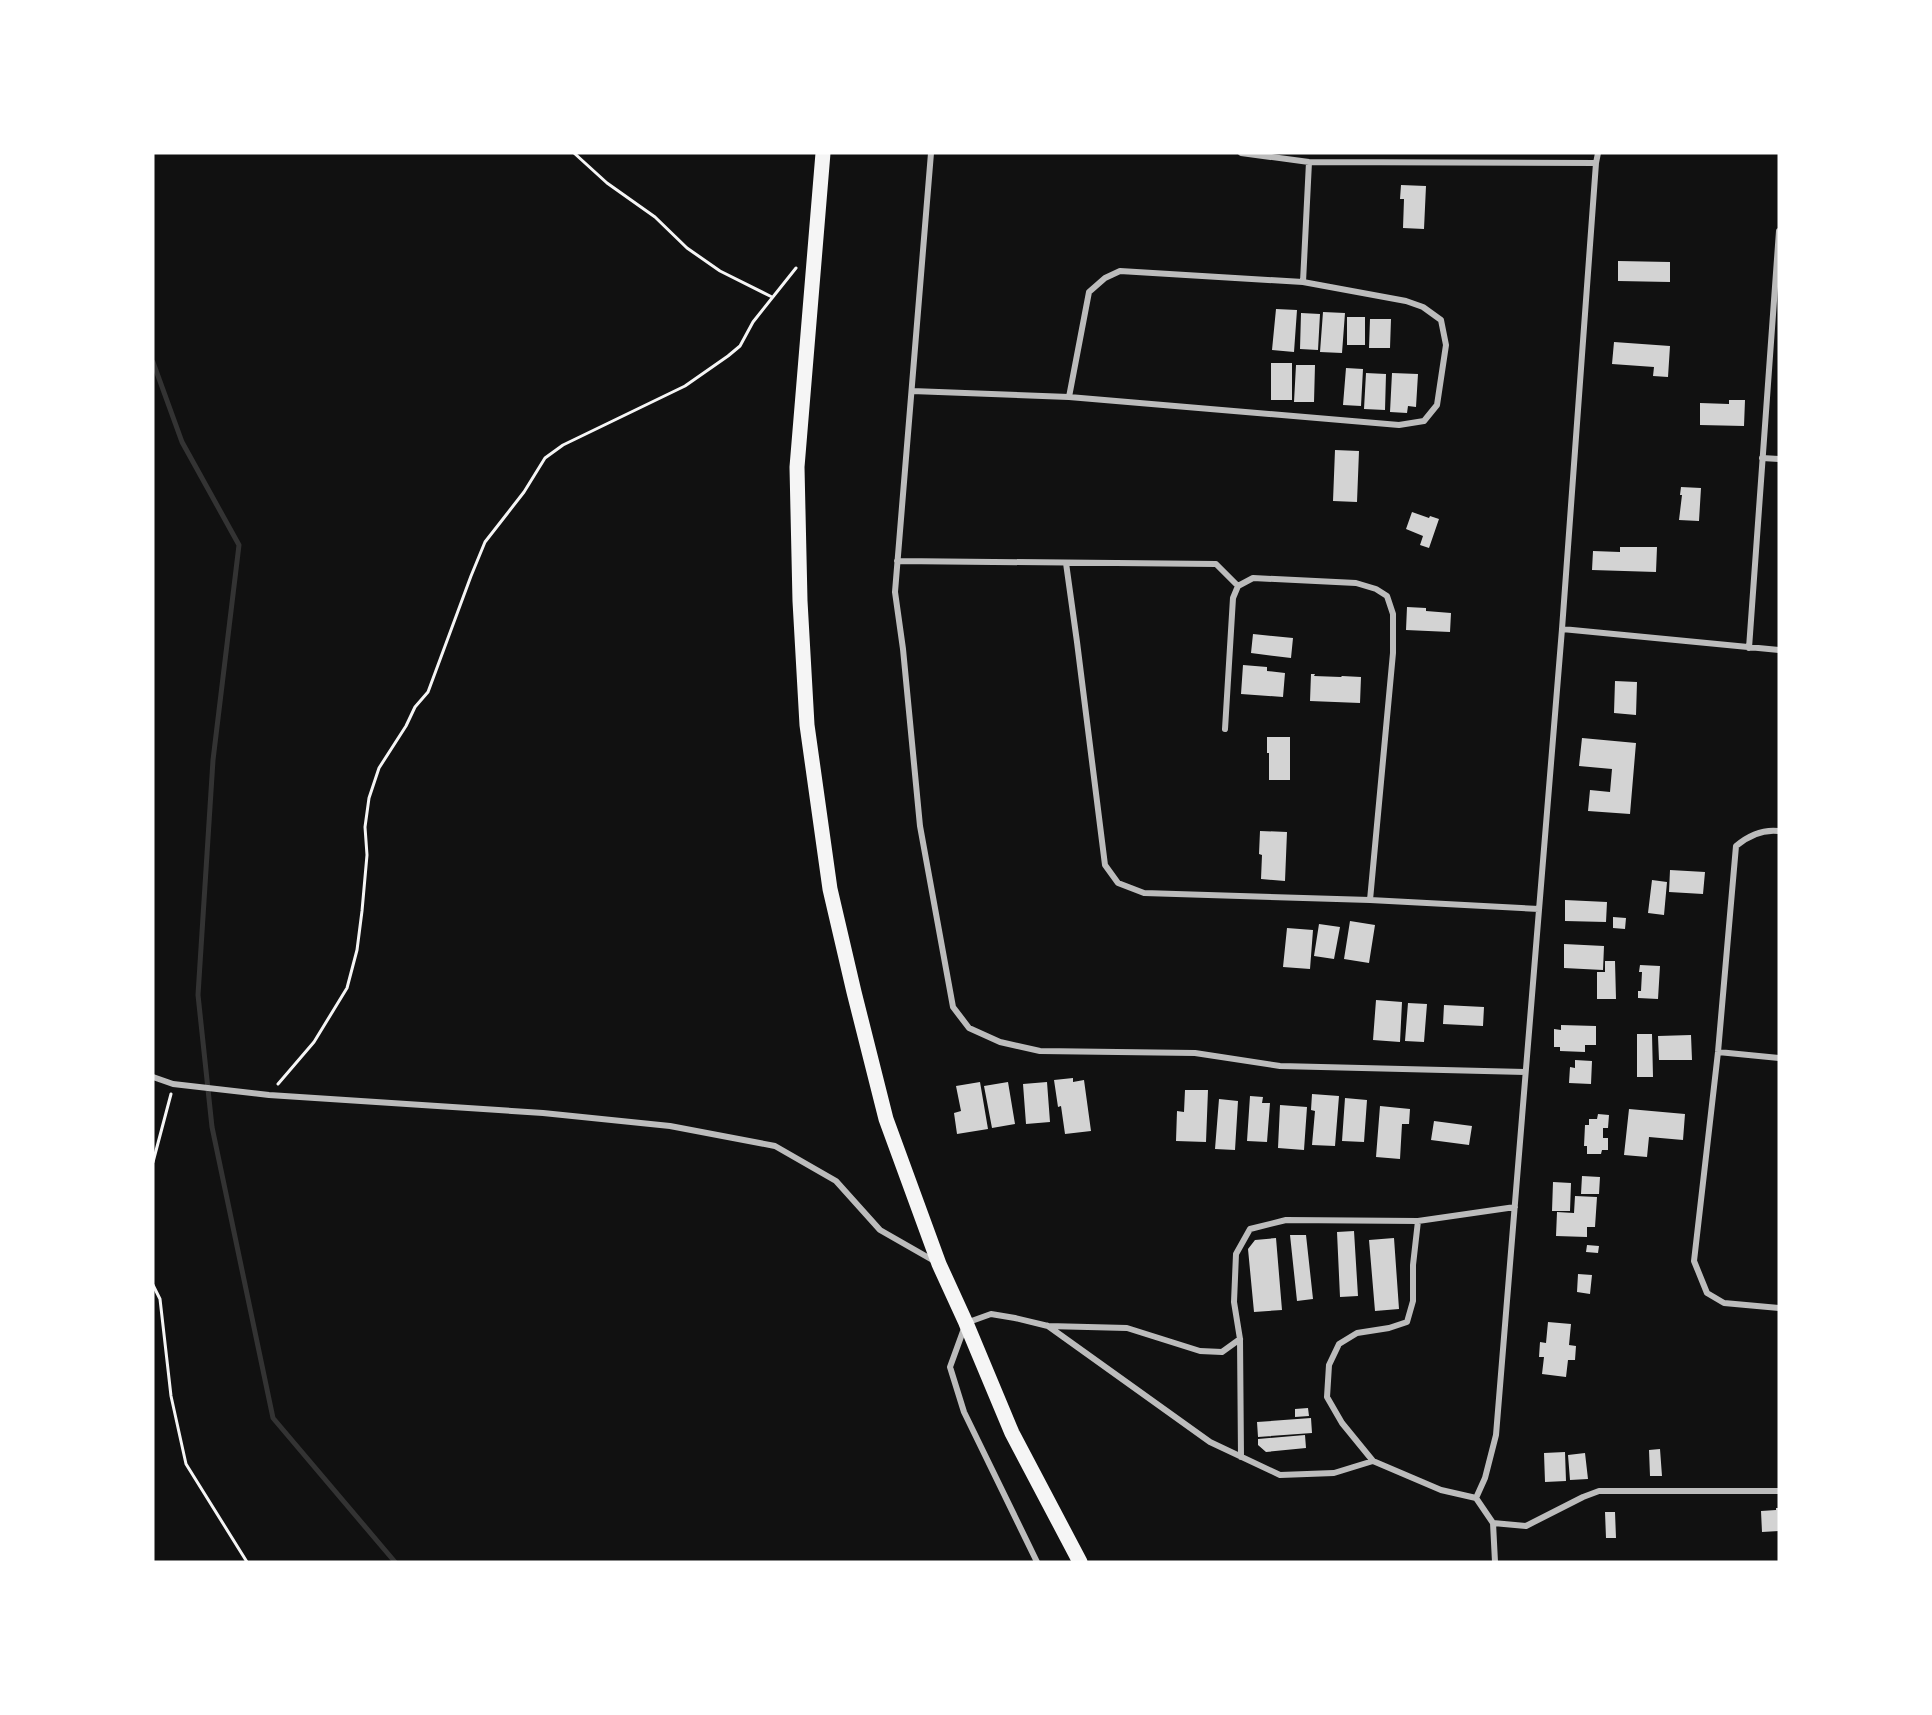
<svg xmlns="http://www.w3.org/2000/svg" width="1932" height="1715" viewBox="0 0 1932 1715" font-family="'Space Grotesk',sans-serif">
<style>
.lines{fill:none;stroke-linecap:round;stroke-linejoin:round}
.stream{stroke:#333;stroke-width:5}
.building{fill:#d3d3d3}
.path{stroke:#f5f5f5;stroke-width:3}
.minor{stroke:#bcbcbc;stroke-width:6}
.primary{stroke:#f5f5f5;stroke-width:15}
</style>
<rect width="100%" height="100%" fill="#111"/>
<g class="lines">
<path class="stream" d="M153,362L182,442L239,545L213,760L198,995L212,1127L273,1418L395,1562"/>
</g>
<path class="building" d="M1401,185L1426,186L1424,229L1403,228L1404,199H1400Z
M1618,261L1670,262V282L1618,281Z
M1276,309L1297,310L1294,352L1272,350Z
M1323,312L1345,313L1342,353L1320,352Z
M1301,313L1320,314L1318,350L1300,349Z
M1347,317H1365V345H1347Z
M1370,319H1391L1390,348H1369Z
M1614,342L1670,346L1668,377L1653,376L1654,367L1612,364Z
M1271,363H1292V400H1271Z
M1296,365H1315L1314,402H1294Z
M1346,368L1363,369L1361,406L1343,405Z
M1366,373L1386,374L1385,410L1364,409Z
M1392,373L1418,374L1416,407L1408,406L1407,413L1390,412Z
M1729,400H1745L1744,426L1700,425V403L1729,404Z
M1335,450L1359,451L1357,502L1333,501Z
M1681,487L1701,488L1699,521L1679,520L1682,495H1680Z
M1412,512L1429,518L1430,516L1439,519L1429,548L1420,545L1423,536L1406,529Z
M1620,547H1657L1656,572L1592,570L1593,551L1620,552Z
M1407,607L1426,608V611L1451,613L1450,632L1406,630Z
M1253,634L1293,638L1291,658L1251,653Z
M1243,665L1267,667V671L1285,673L1283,697L1241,694Z
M1311,674H1315L1314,676L1341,677L1342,676L1361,677L1360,703L1310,701Z
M1615,681L1637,682L1636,715L1614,713Z
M1267,737H1290V780H1269V753H1267Z
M1582,738L1636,743L1630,814L1588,811L1590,790L1610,792L1612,769L1579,766Z
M1260,831L1287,832L1285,881L1261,879L1262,855L1259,854Z
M1670,870L1705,872L1703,894L1669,892Z
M1652,880L1667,882L1664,915L1648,913Z
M1565,900L1607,902L1606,922L1565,921Z
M1613,917L1626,918L1625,929L1613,928Z
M1350,921L1375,925L1369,963L1344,959Z
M1319,924L1340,927L1334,959L1314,956Z
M1287,928L1313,930L1310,969L1283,967Z
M1564,944L1604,946L1603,970L1564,968Z
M1605,961H1615L1616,999H1597V972H1605Z
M1640,965L1660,966L1658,999L1638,998V991H1641L1642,972H1639Z
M1376,1000L1402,1002L1400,1042L1373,1040Z
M1408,1003L1427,1004L1424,1042L1405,1041Z
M1444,1005L1484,1007L1483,1026L1443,1024Z
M1561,1025L1596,1026V1045H1585V1052L1560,1051V1047H1554V1029L1561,1030Z
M1637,1034H1652L1653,1077H1637Z
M1691,1035L1692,1060H1659L1658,1036Z
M1575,1060L1592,1061L1591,1084L1569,1083L1570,1067L1575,1068Z
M1073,1078V1082L1084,1080L1091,1131L1065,1134L1061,1106L1058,1107L1054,1080Z
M980,1082L988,1129L957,1134L954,1113L961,1111L956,1086Z
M1008,1082L1015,1124L992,1128L984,1086Z
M1047,1082L1050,1122L1026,1124L1023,1084Z
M1185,1090H1208L1206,1142L1176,1141L1177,1111L1184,1112Z
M1312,1094L1339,1096L1335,1146L1312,1145L1315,1111L1311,1110Z
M1250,1096L1263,1097L1262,1103H1270L1267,1142L1247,1141Z
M1345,1098L1367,1100L1364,1142L1342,1141Z
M1219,1099L1238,1101L1235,1150L1215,1149Z
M1280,1105L1307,1107L1304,1150L1278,1148Z
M1380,1106L1410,1109L1409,1124H1402L1400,1159L1376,1157Z
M1629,1109L1685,1114L1683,1140L1649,1137L1647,1157L1624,1155Z
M1598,1114L1609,1115L1608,1128H1603V1138H1608V1150H1602L1601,1154H1587V1146H1584L1585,1125H1589V1119H1597Z
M1434,1121L1472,1126L1469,1145L1431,1140Z
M1582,1176L1600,1177L1599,1194H1581Z
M1553,1182L1571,1183L1570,1211H1552Z
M1575,1196L1597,1197L1595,1227H1587V1237L1556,1236L1557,1212L1574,1213Z
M1354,1231L1358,1296L1340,1297L1337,1232Z
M1290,1235H1306L1313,1299L1297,1301Z
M1276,1238L1282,1310L1254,1312L1248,1249L1255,1240Z
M1394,1238L1399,1309L1375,1311L1369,1240Z
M1587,1245L1599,1246L1598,1253L1586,1252Z
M1578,1274L1592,1275L1590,1294L1577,1292Z
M1548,1322L1571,1324L1569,1345L1576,1346L1575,1360H1568L1566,1377L1542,1374L1544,1357H1539L1540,1342L1546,1343Z
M1308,1408L1309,1416L1295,1417V1409Z
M1311,1418L1312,1433L1258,1437L1257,1422Z
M1305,1435L1306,1448L1266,1452L1258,1445V1439Z
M1660,1449L1662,1476H1650L1649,1450Z
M1565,1452L1566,1481L1545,1482L1544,1453Z
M1585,1453L1588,1479L1570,1480L1568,1455Z
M1776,1508H1779V1531L1762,1532L1761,1511L1776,1510Z
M1605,1512H1615L1616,1538H1606Z"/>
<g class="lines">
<path class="path" d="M574,153L607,183L655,217L687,248L720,271L772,297
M278,1084L314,1042L347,988L357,950L362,911L367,855L365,827L369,798L379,768L406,726L415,707L428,692L471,576L485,542L524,492L545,458L563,445L685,386L728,356L740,346L753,322L796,268
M153,1162L171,1094
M153,1285L160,1299L171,1396L186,1464L247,1562"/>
<path class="minor" d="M931,153L895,592L903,649L920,826L953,1007L969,1028L1000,1042L1040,1051L1195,1053L1280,1066L1525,1072
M1241,153L1309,162L1596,163
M1303,282L1309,162
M912,391L1069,397L1399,425L1424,421L1437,405L1446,345L1441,320L1423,307L1406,301L1303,282L1120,271L1105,278L1089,292L1069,397
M1762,458L1779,459
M897,561L1216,564L1238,586
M1066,563L1077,642L1105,865L1118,883L1144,893L1370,900L1539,909
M1562,629L1779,650
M1749,648L1779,231
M1225,729L1233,598L1238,586L1253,578L1356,583L1376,589L1387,596L1393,614V653L1370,900
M1779,831C1762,829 1749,835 1736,846L1718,1052L1694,1261L1707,1293L1724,1303L1779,1308
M1718,1052L1779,1058
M153,1077L173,1084L269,1095L543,1113L670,1126L775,1146L836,1181L880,1230L936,1262
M1048,1326L1210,1442L1280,1475L1334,1473L1373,1461L1441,1490L1476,1498L1493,1523L1495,1562
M1241,1457L1240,1339L1234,1302L1236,1254L1250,1229L1286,1220L1418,1221L1515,1207
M1373,1461L1342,1423L1327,1397L1329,1365L1339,1344L1357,1333L1389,1328L1407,1322L1413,1301V1265L1418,1221
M1476,1498L1485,1478L1496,1435L1562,629L1596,163L1598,153
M1493,1523L1526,1526L1583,1497L1599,1491H1779
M1037,1562L964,1412L950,1367L966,1323L991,1314L1015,1318L1048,1326L1127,1328L1200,1351L1222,1352L1240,1339"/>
<path class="primary" d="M823,153L797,467L800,601L807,725L830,889L854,992L886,1119L939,1264L966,1323L1012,1433L1080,1562"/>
</g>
<rect width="1932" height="1715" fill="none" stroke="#ffffff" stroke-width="309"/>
</svg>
